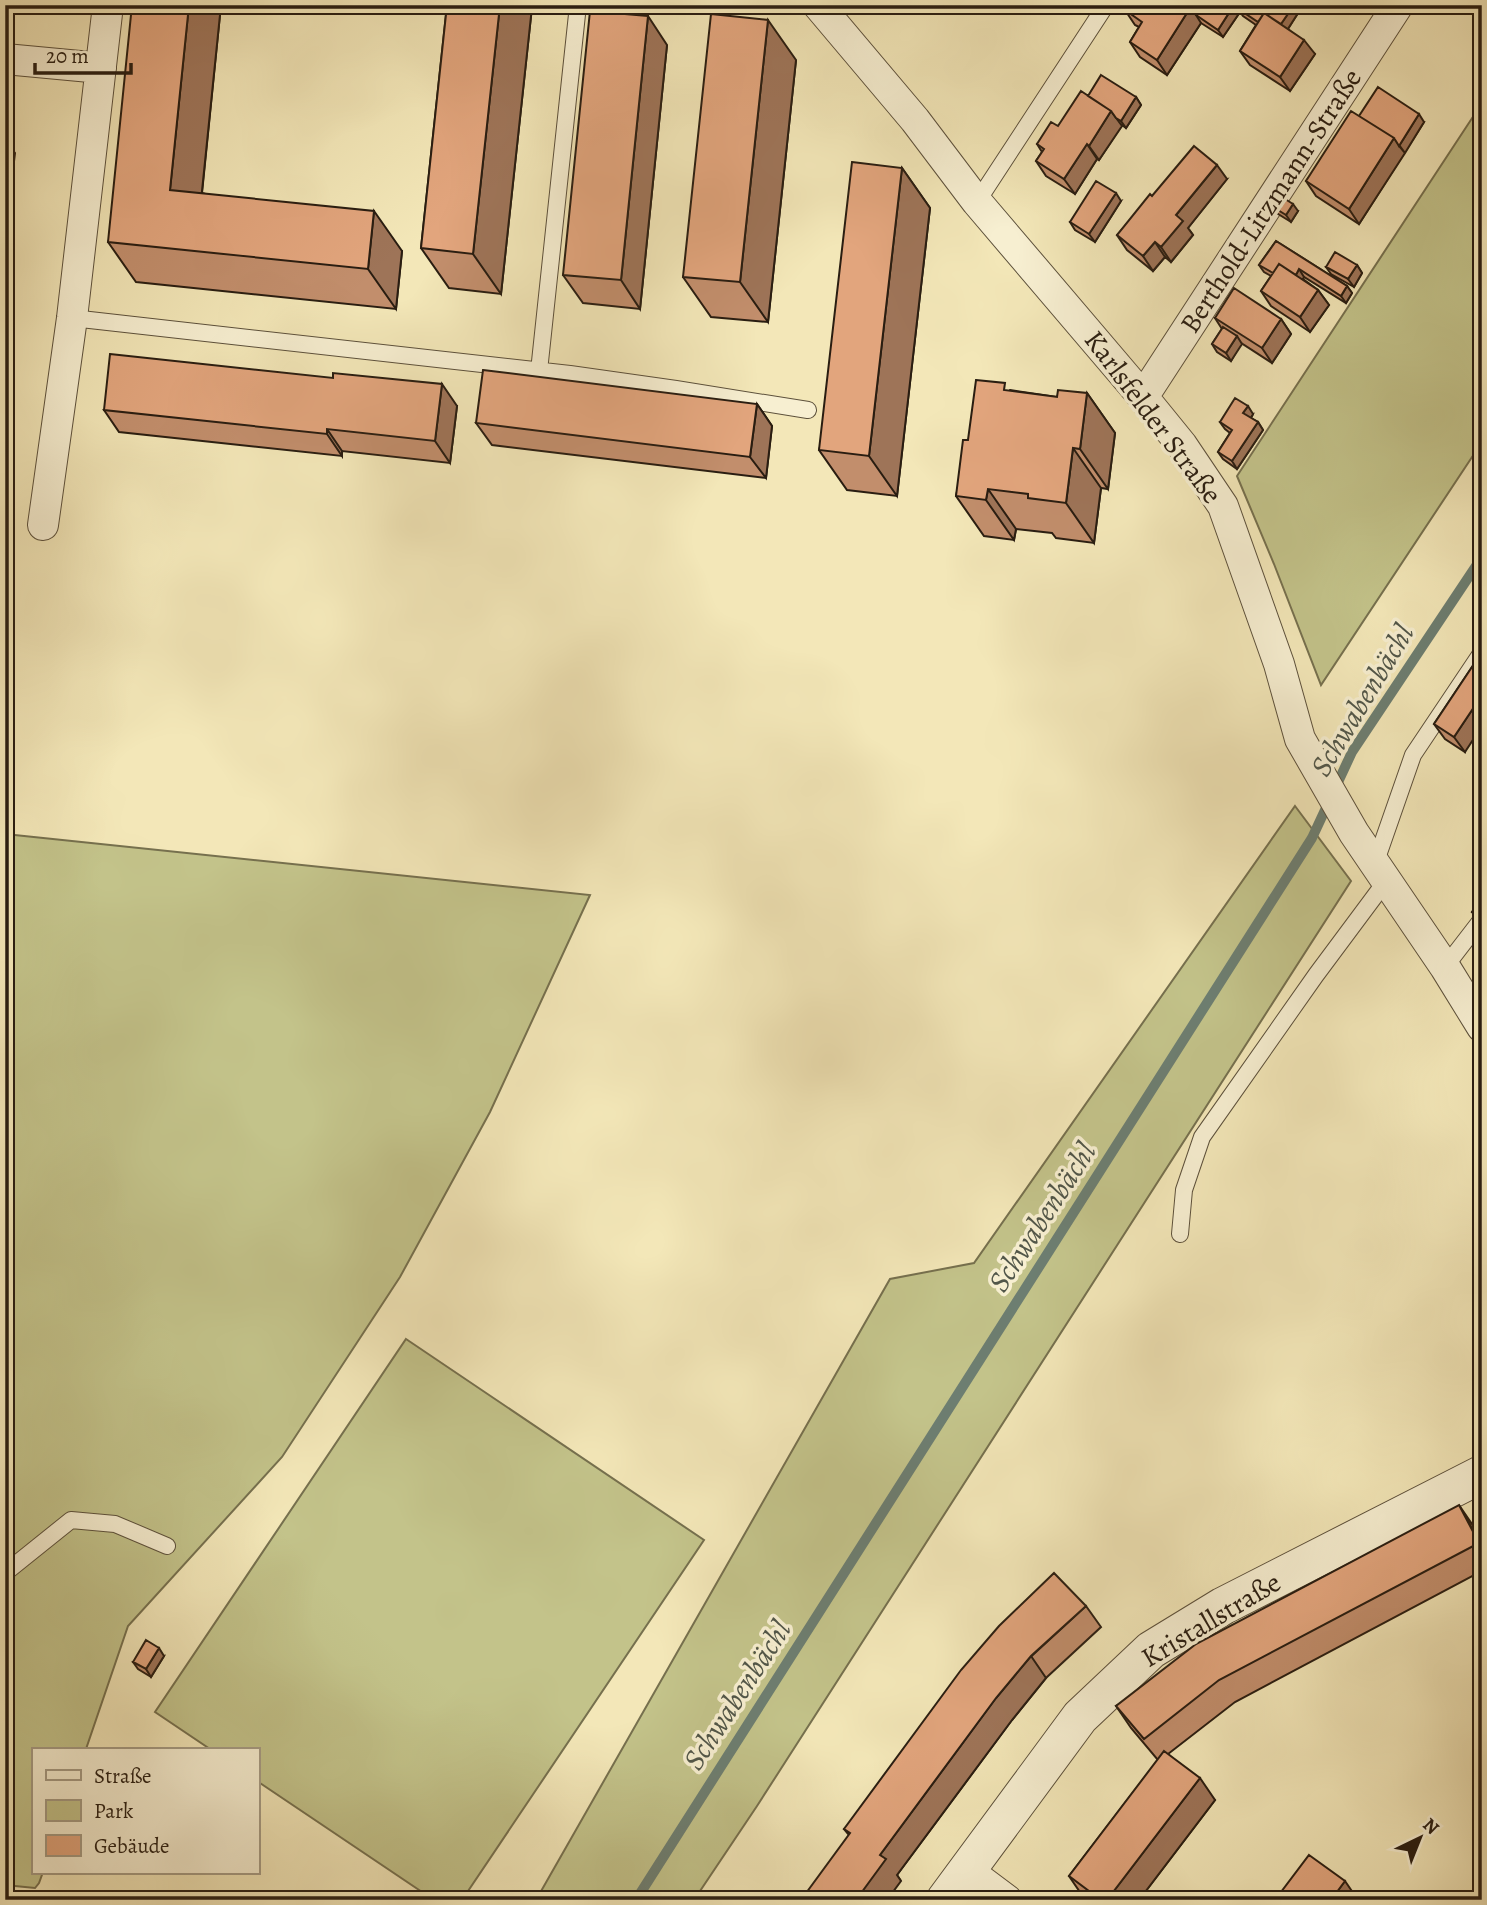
<svg xmlns="http://www.w3.org/2000/svg" width="1487" height="1905" viewBox="0 0 1487 1905" font-family="Alegreya,serif">
<style>
.green{fill:#c3c38a;stroke:#76704e;stroke-width:2}
.lines{fill:none;stroke-linecap:round;stroke-linejoin:round}
.stream{stroke:#6d7e71;stroke-width:10}
.service-casing{stroke:#5c503b;stroke-width:18}
.minor-casing{stroke:#5c503b;stroke-width:32}
.tertiary-casing{stroke:#5c503b;stroke-width:39}
.service{stroke:#f7efd1;stroke-width:16}
.minor{stroke:#f7efd1;stroke-width:30}
.tertiary{stroke:#f7efd1;stroke-width:37}
.wall{fill:#c28e6c;stroke:#291d11;stroke-width:2}
.shaded-wall{fill:#9e7458;stroke:#291d11;stroke-width:2}
.building{fill:#e2a57d;stroke:#291d11;stroke-width:2}
.labels{text-anchor:middle;dominant-baseline:central;stroke-width:7;stroke-linejoin:round;paint-order:stroke}
.street-label{font-size:28px;fill:#291d11;stroke:#f7efd1}
.water-label{font-size:30px;font-style:italic;fill:#515649;stroke:#f7efd1}
</style>
<rect width="100%" height="100%" fill="#f3e7b8"/>
<filter id="stains"><feTurbulence type="fractalNoise" baseFrequency=".00286" numOctaves="4"/><feColorMatrix values="0 0 0 0 .2 0 0 0 0 .09 0 0 0 0 .02 0 0 0 .5 -.17"/></filter>
<radialGradient id="worn" r=".72"><stop offset=".6" stop-color="#630" stop-opacity="0"/><stop offset="1" stop-color="#630" stop-opacity=".3"/></radialGradient>
<path class="green" d="M1482,103V442L1321,685L1274,564L1237,476Z
M1295,806L1351,881L757,1806L694,1900H536L890,1279L974,1263Z
M5,834L590,895L490,1112L400,1277L282,1457L128,1626L86,1749H33V1872H43L39,1883L35,1888L5,1885Z
M406,1339L704,1540L462,1900H434L257,1781V1749H210L155,1712Z"/>
<g class="lines">
<path class="stream" d="M636,1900L1312,838L1352,752L1482,557"/>
<defs>
<path id="service" d="M977,202L1106,5
M72,318L570,374L676,389L808,410
M539,371L578,5
M1375,864L1413,755L1482,652
M1445,967L1482,919
M1180,1234L1184,1190L1202,1137L1316,975L1386,881
M5,1573L71,1520L115,1524L167,1546"/>
<path id="minor" d="M818,5L915,120L977,202L1143,397L1182,445L1223,506L1279,664L1300,739L1354,833L1445,967L1482,1027
M5,59L101,68
M1143,397L1398,5
M43,525L72,318L108,5
M967,1870L1007,1900"/>
<path id="tertiary" d="M945,1900L1080,1717L1151,1650L1223,1606L1482,1474"/>
</defs>
<use href="#service" class="service-casing"/>
<use href="#minor" class="minor-casing"/>
<use href="#tertiary" class="tertiary-casing"/>
<use href="#service" class="service"/>
<use href="#minor" class="minor"/>
<use href="#tertiary" class="tertiary"/>
</g>
<path class="wall" d="M221,5L202,193L402,251L396,309L136,282L108,242Z
M447,5H545V8L532,7L501,294L449,288L421,248Z
M1202,5H1297L1300,10L1288,29L1315,54L1290,91L1250,65L1240,51L1256,25L1243,16L1240,12L1223,37L1201,23L1167,75L1140,57L1130,42L1139,27L1135,25L1125,10L1199,11Z
M1460,5H1482V19Z
M667,45L640,309L583,303L563,275Z
M796,60L768,322L711,317L683,277Z
M1088,96L1136,97L1141,105L1126,128L1122,125L1099,160L1097,159L1075,194L1046,176L1036,161L1042,152L1037,144L1058,126Z
M1359,116L1424,122L1359,224L1316,196L1306,181Z
M902,168L930,208L897,496L847,490L819,450Z
M1227,179L1188,228L1193,235L1171,262L1165,257L1153,271L1127,250L1117,235L1152,196Z
M1121,201L1095,242L1075,230L1070,222Z
M1270,205L1298,211L1291,222L1275,212Z
M1276,241L1347,286L1352,293L1346,303L1304,277L1303,279L1318,290L1329,305L1310,332L1271,306L1261,291L1271,276L1264,272L1259,265Z
M1357,265L1362,273L1354,287L1331,274L1326,267Z
M1215,318L1281,319L1291,334L1272,363L1241,343L1231,361L1217,352L1212,344L1222,329Z
M1010,390L1057,397L1087,393L1115,433L1108,489L1101,488L1094,543L1056,538L1052,533L1016,529L1014,540L984,536L956,496L968,440Z
M757,404L772,426L766,478L492,445L476,423Z
M457,406L450,463L342,451V456L119,432L104,410Z
M1253,414L1251,418L1258,422L1263,430L1237,469L1223,459L1218,452L1230,433L1225,429L1220,422Z
M1482,652L1465,752L1445,739L1434,724Z
M1482,899V925L1472,912Z
M1474,1527L1482,1542V1571L1235,1702L1168,1754L1215,1800L1139,1900H1087L1084,1898L1069,1876L1158,1760L1131,1728L1116,1706Z
M1086,1606L1101,1627L1046,1678L1012,1720L897,1875L901,1881L849,1835L844,1829Z
M164,1656L151,1677L138,1669L133,1662Z"/>
<path class="shaded-wall" d="M189,5H221L198,230L170,190Z
M500,5H531L532,7L501,294L473,254Z
M1192,5H1195L1204,18L1196,15L1201,23L1167,75L1157,60Z
M1234,5H1244L1237,8L1240,12L1223,37L1218,30Z
M1294,5H1297L1300,10L1284,35L1279,27Z
M648,16L667,45L640,309L621,280Z
M768,20L796,60L768,322L740,282Z
M1304,40L1315,54L1290,91L1280,77Z
M1136,97L1141,105L1126,128L1121,121Z
M1111,111L1122,126L1099,160L1089,146Z
M1419,114L1424,122L1405,153L1399,146Z
M1394,138L1405,153L1359,224L1349,209Z
M5,140L15,153L5,236Z
M1087,144L1097,159L1075,194L1064,179Z
M1217,165L1227,179L1188,228L1193,235L1171,262L1161,247L1176,215Z
M902,168L930,208L897,496L869,456Z
M1116,193L1121,201L1095,242L1089,234Z
M1293,204L1298,211L1291,222L1286,215Z
M374,211L402,251L396,309L368,269Z
M1155,242L1165,257L1153,271L1143,256Z
M1357,265L1362,273L1354,287L1348,279Z
M1299,269L1304,277L1299,285L1294,278Z
M1347,286L1352,293L1346,303L1341,296Z
M1318,290L1329,305L1310,332L1300,317Z
M1281,319L1291,334L1272,363L1262,348Z
M1237,336L1242,344L1231,361L1226,353Z
M442,384L457,406L450,463L435,441Z
M1087,393L1115,433L1108,489L1080,449Z
M757,404L772,426L766,478L750,457Z
M1248,406L1253,414L1249,421L1243,413Z
M1258,422L1263,430L1237,469L1232,461Z
M327,429L342,451V456L327,434Z
M1073,448L1101,488L1094,543L1066,503Z
M988,489L1016,529L1014,540L986,500Z
M1482,695V726L1465,752L1454,737Z
M1459,1505L1474,1527L1482,1542V1547Z
M159,1648L164,1656L151,1677L146,1669Z
M1031,1656L1046,1678L1012,1720L897,1875L901,1881L887,1900H856L880,1855L996,1698Z
M1200,1778L1215,1800L1139,1900H1107Z
M1345,1881L1358,1900H1331Z"/>
<path class="building" d="M132,5H189L170,190L374,211L368,269L108,242Z
M447,5H500L473,254L421,248Z
M1128,5H1192L1157,60L1130,42L1142,22L1125,10Z
M1202,5H1234L1218,30L1196,15Z
M1239,5H1294L1281,24L1264,13L1258,22L1237,8Z
M1472,5H1482V11Z
M590,11L648,16L621,280L563,275Z
M1264,13L1304,40L1280,77L1240,51Z
M711,14L768,20L740,282L683,277Z
M1101,75L1136,97L1121,121L1116,118L1111,111L1088,96Z
M1378,87L1419,114L1399,146L1394,138L1359,116Z
M1081,91L1111,111L1089,146L1087,144L1064,179L1036,161L1044,149L1037,144L1051,122L1058,126Z
M1351,111L1394,138L1349,209L1306,181Z
M1194,146L1217,165L1176,215L1183,221L1161,247L1155,242L1143,256L1117,235L1150,194L1152,196Z
M852,162L902,168L869,456L819,450Z
M1096,181L1116,193L1089,234L1070,222Z
M1277,194L1293,204L1286,215L1270,205Z
M1276,241L1347,286L1341,296L1299,269L1296,275L1279,264L1273,273L1259,265Z
M1335,252L1357,265L1348,279L1326,267Z
M1279,264L1318,290L1300,317L1261,291Z
M1234,288L1281,319L1262,348L1215,318Z
M1223,327L1237,336L1226,353L1212,344Z
M110,354L333,378V373L442,384L435,441L327,429V434L104,410Z
M483,370L757,404L750,457L476,423Z
M976,380L1005,383L1004,390L1057,397L1058,390L1087,393L1080,449L1073,448L1066,503L1028,498V494L988,489L986,500L956,496L963,440H968Z
M1235,398L1248,406L1243,413L1258,422L1232,461L1218,452L1232,430L1220,422Z
M1482,652V695L1454,737L1434,724Z
M1482,899V919L1472,912Z
M1459,1505L1479,1543L1219,1680L1144,1739L1116,1706L1196,1644Z
M1054,1573L1086,1606L1031,1656L996,1698L880,1855L886,1859L856,1900H801L850,1833L844,1829L961,1670L999,1626Z
M146,1640L159,1648L146,1669L133,1662Z
M1164,1751L1200,1778L1107,1900H1101L1069,1876Z
M1309,1855L1345,1881L1331,1900H1275Z"/>
<g class="labels">
<g class="street-label">
<text transform="translate(1271 201) rotate(-57)">Berthold-Litzmann-Straße</text>
<text transform="translate(1153 417) rotate(53)">Karlsfelder Straße</text>
<text transform="translate(1211 1620) rotate(-31)">Kristallstraße</text>
</g>
<g class="water-label">
<text transform="translate(1362 700) rotate(-59)">Schwabenbächl</text>
<text transform="translate(1042 1217) rotate(-57)">Schwabenbächl</text>
<text transform="translate(737 1695) rotate(-57)">Schwabenbächl</text>
</g>
</g>
<rect width="1487" height="1905" fill="none" stroke="#f3e7b8" stroke-width="28"/>
<rect x="7" y="7" width="1473" height="1891" fill="none" stroke="#291d11" stroke-width="3.5"/>
<rect x="14" y="14" width="1459" height="1877" fill="none" stroke="#291d11" stroke-width="2"/>
<rect x="32" y="1748" width="228" height="126" fill="#f7efd1" stroke="#a59b84" stroke-width="2"/>
<rect x="46" y="1770" width="35" height="10" fill="#f7efd1" stroke="#a59b84" stroke-width="2"/>
<text x="94" y="1783" font-size="21" fill="#291d11">Straße</text>
<rect x="46" y="1800" width="35" height="21" fill="#c3c38a" stroke="#a59b84" stroke-width="2"/>
<text x="94" y="1818" font-size="21" fill="#291d11">Park</text>
<rect x="46" y="1835" width="35" height="21" fill="#e2a57d" stroke="#a59b84" stroke-width="2"/>
<text x="94" y="1853" font-size="21" fill="#291d11">Gebäude</text>
<g transform="translate(1420 1838) rotate(43)" stroke="#f7efd1" stroke-width="5" paint-order="stroke">
<path d="M0-5L12 26L0 18L-12 26Z" fill="#291d11"/>
<text y="-10" font-size="19" font-weight="bold" text-anchor="middle" fill="#291d11">N</text>
</g>
<path d="M35 63v10h96v-10" fill="none" stroke="#291d11" stroke-width="3.5"/>
<text x="46" y="63" font-size="21" fill="#291d11" stroke="#f7efd1" stroke-width="5" paint-order="stroke">20 m</text>
<rect width="100%" height="100%" filter="url(#stains)"/>
<rect width="100%" height="100%" fill="url(#worn)"/>
</svg>
